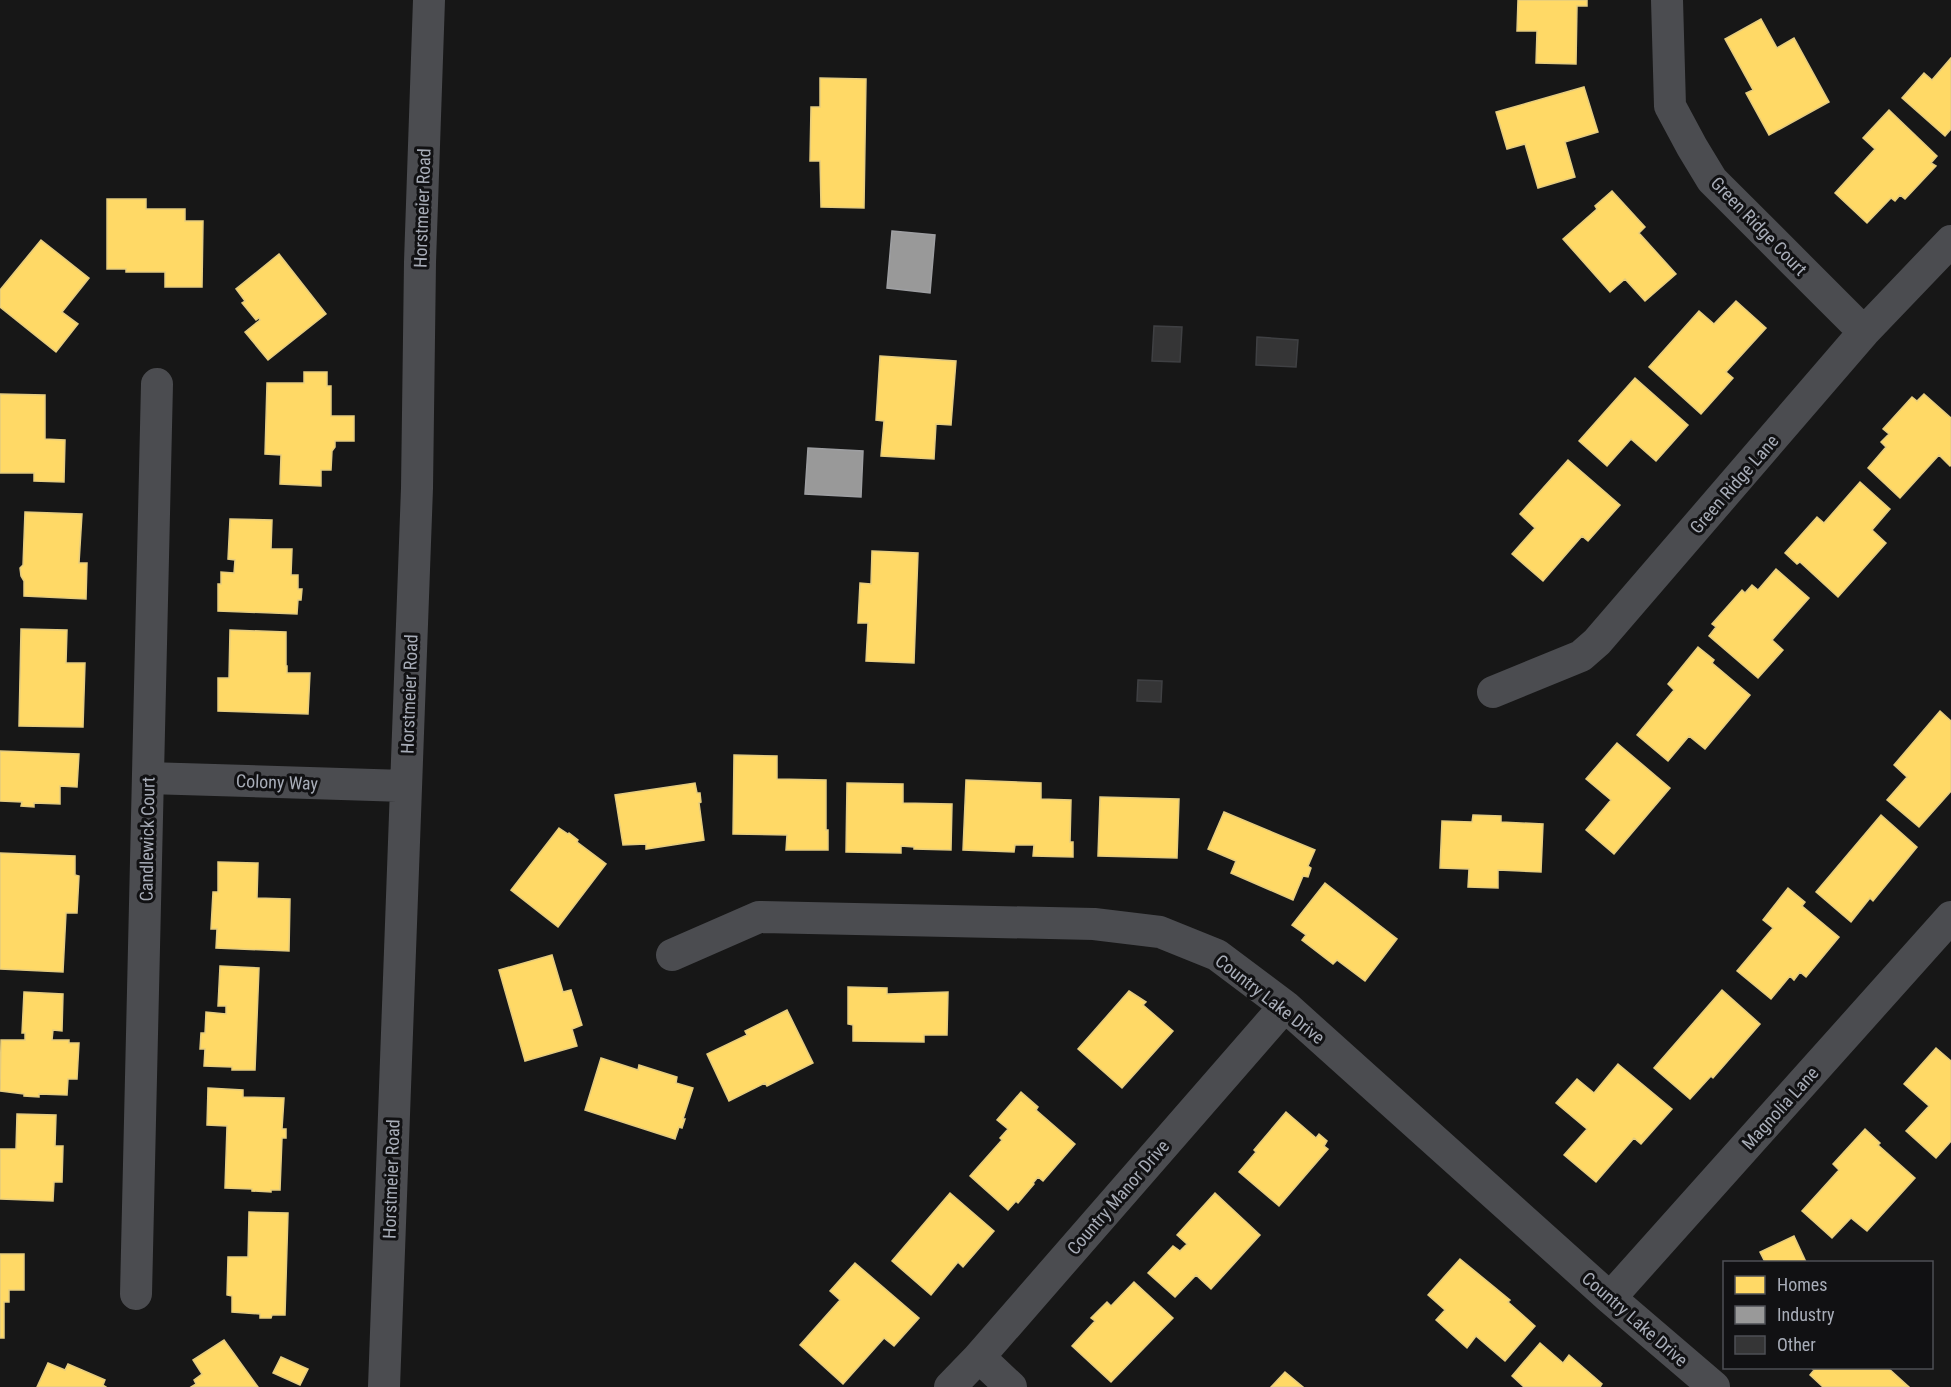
<svg xmlns="http://www.w3.org/2000/svg" width="1951" height="1387" viewBox="0 0 1951 1387" font-family="'Roboto Condensed',sans-serif">
<style>
.homes{fill:#ffd966;stroke:#e5cc7f;stroke-width:1.5}
.industry{fill:#999;stroke:#9e9fa2;stroke-width:1.5}
.building{fill:#353536;stroke:#3f4043;stroke-width:1.5}
.lines{fill:none;stroke-linecap:round;stroke-linejoin:round}
.street{stroke:#4b4c50;stroke-width:32}
.labels{text-anchor:middle;dominant-baseline:central;stroke-width:6;stroke-linejoin:round;paint-order:stroke}
.street-label{font-size:18px;fill:#a8adb8;stroke:#111113}
</style>
<rect width="100%" height="100%" fill="#171717"/>
<path class="homes" d="M1518,0H1587V6H1577L1576,64L1536,63L1537,31H1517Z
M1761,19L1777,48L1794,38L1829,102L1769,135L1746,93L1753,90L1725,39Z
M1951,58V129L1945,136L1902,98L1924,73L1932,80Z
M820,78L866,79L864,208L821,207L820,161H810L811,107H820Z
M1584,87L1598,132L1565,142L1575,177L1538,188L1525,144L1507,149L1496,112Z
M1889,110L1937,156L1931,163L1936,166L1905,199L1900,195L1895,201L1891,198L1867,223L1835,193L1875,149L1863,138Z
M1612,191L1645,227L1639,233L1676,274L1645,301L1625,279L1610,292L1563,239L1597,209L1595,206Z
M107,199H146V209H185V221H203L202,287H165V272H126V269H107Z
M41,240L89,278L62,312L78,324L56,352L0,307V290Z
M279,254L326,314L268,360L245,332L260,320L259,318L256,320L242,303L245,301L236,289Z
M1736,301L1766,328L1726,372L1733,378L1701,414L1649,367L1699,311L1714,324Z
M880,356L956,361L951,425L936,424L934,459L881,456L884,421L876,420Z
M304,372H327V386H331V416H354V441H335V447L332,451L331,470H321V486L280,484L281,455L265,454L267,383H304Z
M1635,378L1688,425L1656,461L1631,439L1607,466L1579,441Z
M0,394L45,395V439L65,440L64,482L34,481V473H0Z
M1924,394L1951,418V465L1950,466L1939,455L1900,498L1868,468L1886,447L1881,442L1889,434L1883,429L1912,397L1917,401Z
M1568,460L1620,505L1588,541L1582,536L1543,581L1512,554L1535,528L1520,514Z
M1860,482L1890,509L1872,530L1886,543L1838,597L1800,562L1797,564L1785,553L1817,517L1824,523Z
M25,512L82,514L79,563H87L86,599L24,596V581L21,576L20,568L23,565Z
M230,519L272,520L271,549H292L291,575H298V589H302L301,600H298L297,614L218,611V584H221V572L234,573L235,560L228,559Z
M872,551L918,553L914,663L866,661L868,623H858L860,583L871,584Z
M1776,569L1809,598L1772,640L1783,650L1758,678L1709,636L1716,627L1712,624L1742,590L1745,593L1752,585L1758,590Z
M21,629L67,630L66,663H85L83,727L19,726Z
M230,630L286,632V666H287V673H310L308,714L218,711V678H229Z
M1698,647L1714,660L1712,663L1750,695L1705,749L1689,736L1668,761L1637,735L1674,690L1668,684Z
M1940,711L1951,721V791L1919,827L1887,800L1907,777L1894,765Z
M1617,743L1670,788L1614,854L1586,830L1611,800L1586,779Z
M0,751L79,754L77,787L60,786V804L34,803V807L21,806L22,802L0,801Z
M734,755L777,756V779L826,780V830H828V850H786L787,835L733,834Z
M966,780L1041,783V799L1071,800L1070,842H1073V857L1033,856L1034,845H1015L1014,852L963,850Z
M695,783L697,793H700L701,802L699,803L704,840L646,849V844L623,845L615,795Z
M847,783L903,784V803L952,804L951,850L914,849V847L901,846V853L846,852Z
M1100,797L1179,799L1177,858L1098,856Z
M1224,812L1315,850L1308,866L1311,868L1308,877L1303,876L1293,900L1231,873L1236,861L1208,849Z
M1473,815L1501,816V822L1543,824L1541,872L1498,870V888L1468,887L1469,869L1440,868L1442,821L1472,822Z
M1881,815L1917,847L1873,901L1870,898L1851,922L1816,892Z
M559,828L568,834L569,833L578,840L577,842L606,864L558,927L511,890Z
M0,853L75,856V875L79,876L77,913H66L63,972L0,969Z
M218,862L258,863L257,898L290,899L289,951L216,948L217,929H211L213,892H218Z
M1325,883L1397,939L1365,981L1337,960L1333,964L1302,940L1306,935L1292,925Z
M1788,888L1805,902L1802,906L1839,937L1806,977L1800,972L1794,980L1790,976L1771,999L1737,971L1773,928L1763,920Z
M552,955L563,992L571,990L582,1025L572,1029L577,1046L525,1061L499,970Z
M220,966L259,968L255,1070H232V1067L204,1066L205,1049H200L201,1033H205L206,1012L226,1014V1006H218Z
M848,987L887,988V994L948,992L947,1035H924V1042L853,1041V1025L848,1024Z
M1722,990L1760,1024L1713,1078L1711,1076L1690,1099L1654,1068Z
M1129,991L1146,1002L1143,1005L1173,1031L1122,1088L1078,1049Z
M24,992L63,994L62,1031L53,1030L52,1040H69V1043H79L77,1079H68L67,1095L39,1094V1097L24,1096V1094L0,1091L1,1040H25V1033H22Z
M787,1010L813,1063L767,1086L765,1083L729,1101L707,1054L747,1035L745,1031Z
M1936,1048L1951,1061V1141L1936,1158L1906,1131L1929,1106L1904,1084Z
M601,1058L638,1070L639,1065L677,1077L676,1083L693,1088L683,1119H685L682,1128L679,1127L675,1139L585,1110Z
M1618,1064L1672,1109L1641,1144L1634,1138L1596,1182L1564,1155L1587,1129L1556,1103L1577,1079L1594,1093Z
M208,1088L243,1090V1097L284,1098L282,1129H286V1138H282L280,1190H271V1192L252,1191V1189L225,1188L227,1126L207,1125Z
M1021,1092L1038,1107L1036,1110L1075,1144L1043,1181L1038,1177L1033,1183L1034,1184L1018,1203L1016,1201L1008,1210L970,1176L1002,1140L1000,1138L1008,1129L997,1120Z
M1286,1112L1316,1138L1319,1134L1327,1141L1324,1146L1328,1149L1279,1206L1239,1172L1256,1152L1254,1150Z
M17,1114L56,1115L55,1146H63L62,1182H54L53,1201L0,1199V1149H16Z
M1865,1129L1880,1143L1878,1145L1915,1178L1867,1231L1851,1218L1832,1238L1802,1211L1839,1170L1833,1164Z
M950,1193L994,1231L963,1267L958,1262L931,1295L892,1261Z
M1215,1193L1260,1235L1211,1289L1196,1275L1175,1297L1148,1273L1173,1246L1180,1251L1187,1244L1177,1235Z
M249,1212L288,1213L285,1315H272L271,1318H260V1314L232,1312V1296L227,1295L228,1257H248Z
M1794,1236L1806,1262H1765L1760,1252Z
M0,1254H24V1290H9V1302H4V1338H0Z
M1460,1259L1510,1300L1508,1302L1535,1326L1505,1361L1476,1336L1467,1348L1436,1320L1445,1310L1428,1295Z
M855,1263L919,1318L894,1346L884,1338L843,1384L800,1345L840,1300L830,1291Z
M1134,1282L1173,1318L1111,1382L1072,1346L1095,1321L1091,1318L1107,1302L1111,1306Z
M224,1340L258,1387H191L196,1384L194,1380L202,1374L193,1360Z
M1540,1343L1563,1363L1569,1355L1602,1384L1600,1387H1524L1512,1376Z
M281,1357L308,1369L300,1385L273,1373Z
M48,1363L65,1370L68,1364L105,1380L103,1385L106,1387H37Z
M1811,1368H1888L1909,1387H1823L1810,1375L1814,1370Z
M1285,1372L1303,1387H1271Z"/>
<path class="industry" d="M892,231L935,235L930,293L887,288Z
M808,448L863,451L861,497L805,494Z"/>
<path class="building" d="M1154,326L1182,327L1180,362L1152,361Z
M1257,337L1298,340L1296,367L1256,365Z
M1138,680L1162,681L1161,702L1137,701Z"/>
<g class="lines">
<path class="street" d="M1667,0L1670,106L1692,147L1712,180L1864,332
M1493,692L1581,656L1597,642L1864,332L1951,241
M148,778L405,786
M672,955L759,917L1094,924L1160,932L1217,955L1285,1006L1610,1298L1714,1387
M136,1294L157,384
M1610,1298L1951,917
M979,1357L1011,1387
M384,1387L417,488L420,262L429,0
M950,1387L979,1357L1285,1006"/>
</g>
<g class="labels">
<g class="street-label">
<text transform="translate(422 208) rotate(-88)">Horstmeier Road</text>
<text transform="translate(1759 226) rotate(46)">Green Ridge Court</text>
<text transform="translate(1734 484) rotate(-49)">Green Ridge Lane</text>
<text transform="translate(409 694) rotate(-88)">Horstmeier Road</text>
<text transform="translate(277 782) rotate(2)">Colony Way</text>
<text transform="translate(147 839) rotate(-89)">Candlewick Court</text>
<text transform="translate(1270 999) rotate(38)">Country Lake Drive</text>
<text transform="translate(1780 1108) rotate(-48)">Magnolia Lane</text>
<text transform="translate(391 1179) rotate(-88)">Horstmeier Road</text>
<text transform="translate(1118 1197) rotate(-49)">Country Manor Drive</text>
<text transform="translate(1635 1319) rotate(41)">Country Lake Drive</text>
</g>
</g>
<rect x="1723" y="1261" width="210" height="108" fill="#111113" stroke="#4d4f55" stroke-width="1.5"/>
<rect x="1735" y="1276" width="30" height="18" fill="#ffd966" stroke="#4d4f55" stroke-width="1.5"/>
<text x="1777" y="1291" font-size="18" fill="#a8adb8">Homes</text>
<rect x="1735" y="1306" width="30" height="18" fill="#999999" stroke="#4d4f55" stroke-width="1.5"/>
<text x="1777" y="1321" font-size="18" fill="#a8adb8">Industry</text>
<rect x="1735" y="1336" width="30" height="18" fill="#353536" stroke="#4d4f55" stroke-width="1.5"/>
<text x="1777" y="1351" font-size="18" fill="#a8adb8">Other</text>
</svg>
